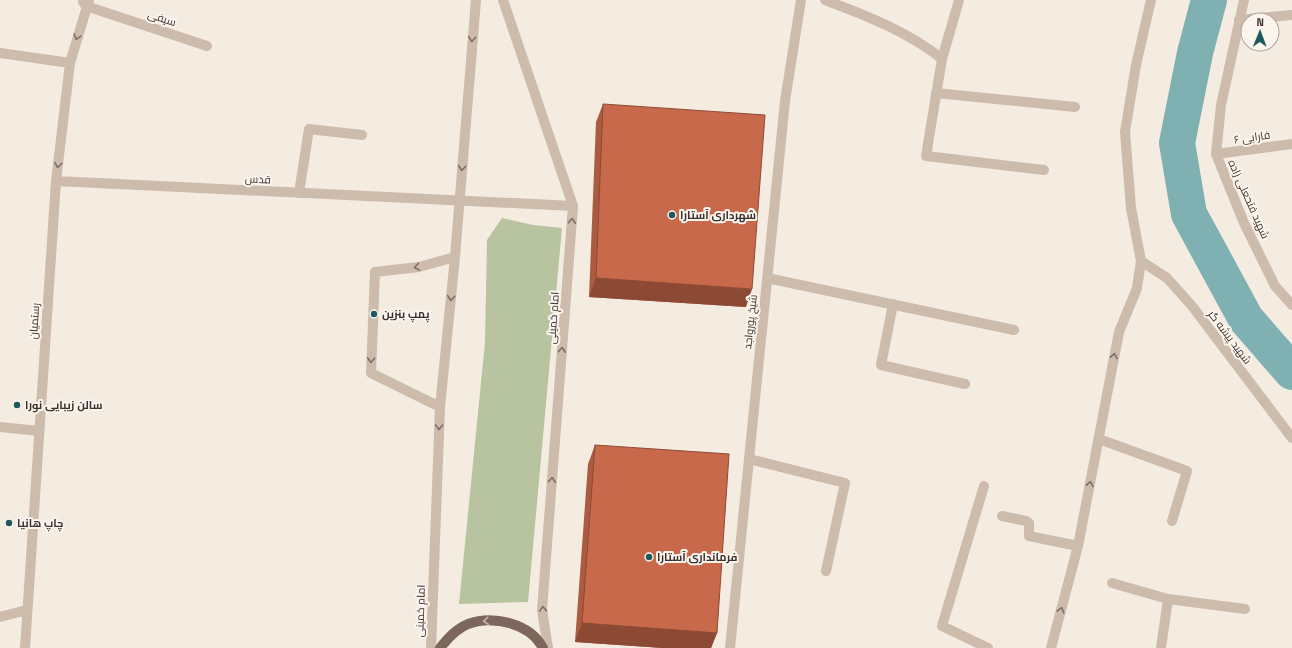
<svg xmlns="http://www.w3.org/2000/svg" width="1292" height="648" viewBox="0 0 1292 648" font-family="'Space Grotesk',Cairo,sans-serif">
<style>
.green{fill:#b8c4a0}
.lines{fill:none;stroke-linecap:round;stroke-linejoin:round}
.river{stroke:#7fb0b2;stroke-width:36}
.minor{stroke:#cdbbac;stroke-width:10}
.major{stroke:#7d675c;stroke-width:10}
.wall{fill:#ac5a40}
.shaded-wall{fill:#8c4a34}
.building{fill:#c8694b;stroke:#8c4a34}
.oneway{stroke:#7d6f65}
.oneway2{stroke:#c2b5ac}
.poi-dot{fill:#1f5a5e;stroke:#fbf5ee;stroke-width:1.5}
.labels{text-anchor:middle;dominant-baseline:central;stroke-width:4;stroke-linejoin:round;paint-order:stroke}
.street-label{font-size:11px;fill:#3b302b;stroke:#fbf5ee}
.poi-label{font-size:11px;font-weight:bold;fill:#3b302b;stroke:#fbf5ee;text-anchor:start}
</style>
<rect width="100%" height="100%" fill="#f4ebe1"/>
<path class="green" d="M502,218L533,225L562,228L528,602L459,604L485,342L487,240Z"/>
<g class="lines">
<path class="river" d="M1209,0L1195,53L1177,143L1189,214L1246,319L1292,372"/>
<path class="minor" d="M503,0L573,206L542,610L548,648
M825,0C865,15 909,32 942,59L926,156L1044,170
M1244,0L1221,105L1216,154L1244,223L1275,286L1292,305
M83,2L86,6L207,46
M1239,20L1292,15
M0,53L70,63
M942,59L959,0
M936,93L1075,107
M1216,154L1292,144
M56,181L573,206
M299,193L309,129L362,135
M1141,261L1167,278L1192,306L1292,438
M767,278L1014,330
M893,304L881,365L965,384
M440,407L371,373L375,272L419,267L455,257
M0,427L39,431
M1099,439L1187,471L1172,521
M749,459L845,483L826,571
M984,486L942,626L988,648
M1002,516L1026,521L1029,523V536L1078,546
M1112,583L1168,599
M0,617L27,610
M25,648L56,181L70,63L89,0
M431,648L440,407L455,257L476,0
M730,648L785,101L801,0
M1051,648L1078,546L1119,332L1137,288L1141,261L1131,208L1125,132L1136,65L1151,0
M1161,648L1168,599L1245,609"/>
<path class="major" d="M440,648C448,638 456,629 468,624C493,615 530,623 543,648"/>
</g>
<path class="wall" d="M603,104L746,307L589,297L596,122Z
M595,445L717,633L711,648H663L575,642L588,464Z"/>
<path class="shaded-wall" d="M596,278L752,289L746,307L589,297Z
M582,623L717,633L711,648H663L575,642Z"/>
<path class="building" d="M603,104L765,115L752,289L596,278Z
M595,445L729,454L717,633L582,623Z"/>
<defs><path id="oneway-chevron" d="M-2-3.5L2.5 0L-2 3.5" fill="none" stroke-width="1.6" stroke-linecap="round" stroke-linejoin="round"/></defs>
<g class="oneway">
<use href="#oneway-chevron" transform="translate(77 37) rotate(106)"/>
<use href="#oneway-chevron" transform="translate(472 39) rotate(95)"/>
<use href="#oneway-chevron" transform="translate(58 165) rotate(97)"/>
<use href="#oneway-chevron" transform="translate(462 168) rotate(95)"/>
<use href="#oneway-chevron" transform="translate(572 221) rotate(-86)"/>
<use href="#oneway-chevron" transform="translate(417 267) rotate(170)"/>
<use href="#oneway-chevron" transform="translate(451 298) rotate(96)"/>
<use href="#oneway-chevron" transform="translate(562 350) rotate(-86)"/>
<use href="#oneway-chevron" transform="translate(1114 356) rotate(-79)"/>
<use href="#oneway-chevron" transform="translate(371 360) rotate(93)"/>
<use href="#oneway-chevron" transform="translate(439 427) rotate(92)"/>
<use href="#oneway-chevron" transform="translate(552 480) rotate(-86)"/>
<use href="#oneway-chevron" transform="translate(1090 484) rotate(-79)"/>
<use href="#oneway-chevron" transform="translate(543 609) rotate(-92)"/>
<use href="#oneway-chevron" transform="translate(1061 610) rotate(-75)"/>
</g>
<use class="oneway2" href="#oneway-chevron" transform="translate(486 621) rotate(174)"/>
<g class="poi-dot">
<circle cx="672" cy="215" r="4"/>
<circle cx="374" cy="314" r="4"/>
<circle cx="17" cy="405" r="4"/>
<circle cx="9" cy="523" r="4"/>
<circle cx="649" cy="557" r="4"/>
</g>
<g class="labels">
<g class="street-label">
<text transform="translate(162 18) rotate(18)">سیفی</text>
<text transform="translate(1252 137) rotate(-8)">فارابی ۶</text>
<text transform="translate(258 179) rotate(3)">قدس</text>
<text transform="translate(1249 199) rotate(66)">شهید فتحعلی زاده</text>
<text transform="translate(553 318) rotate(-86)">امام خمینی</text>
<text transform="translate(34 321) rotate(-86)">رستمیان</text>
<text transform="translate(750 322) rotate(-84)">شیخ پورواجد</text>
<text transform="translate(1230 337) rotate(53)">شهید پیشه گر</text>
<text transform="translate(420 611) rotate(-88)">امام خمینی</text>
</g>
<g class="poi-label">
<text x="680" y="215">شهرداری آستارا</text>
<text x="382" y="314">پمپ بنزین</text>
<text x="25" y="405">سالن زیبایی نورا</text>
<text x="17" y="523">چاپ هانیا</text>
<text x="657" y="557">فرمانداری آستارا</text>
</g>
</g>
<g transform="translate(1260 32) rotate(1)"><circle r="19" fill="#fbf5ee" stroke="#aea6a0"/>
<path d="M0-3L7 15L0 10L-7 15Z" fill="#1f5a5e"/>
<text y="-6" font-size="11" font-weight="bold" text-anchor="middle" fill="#3b302b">N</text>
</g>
</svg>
